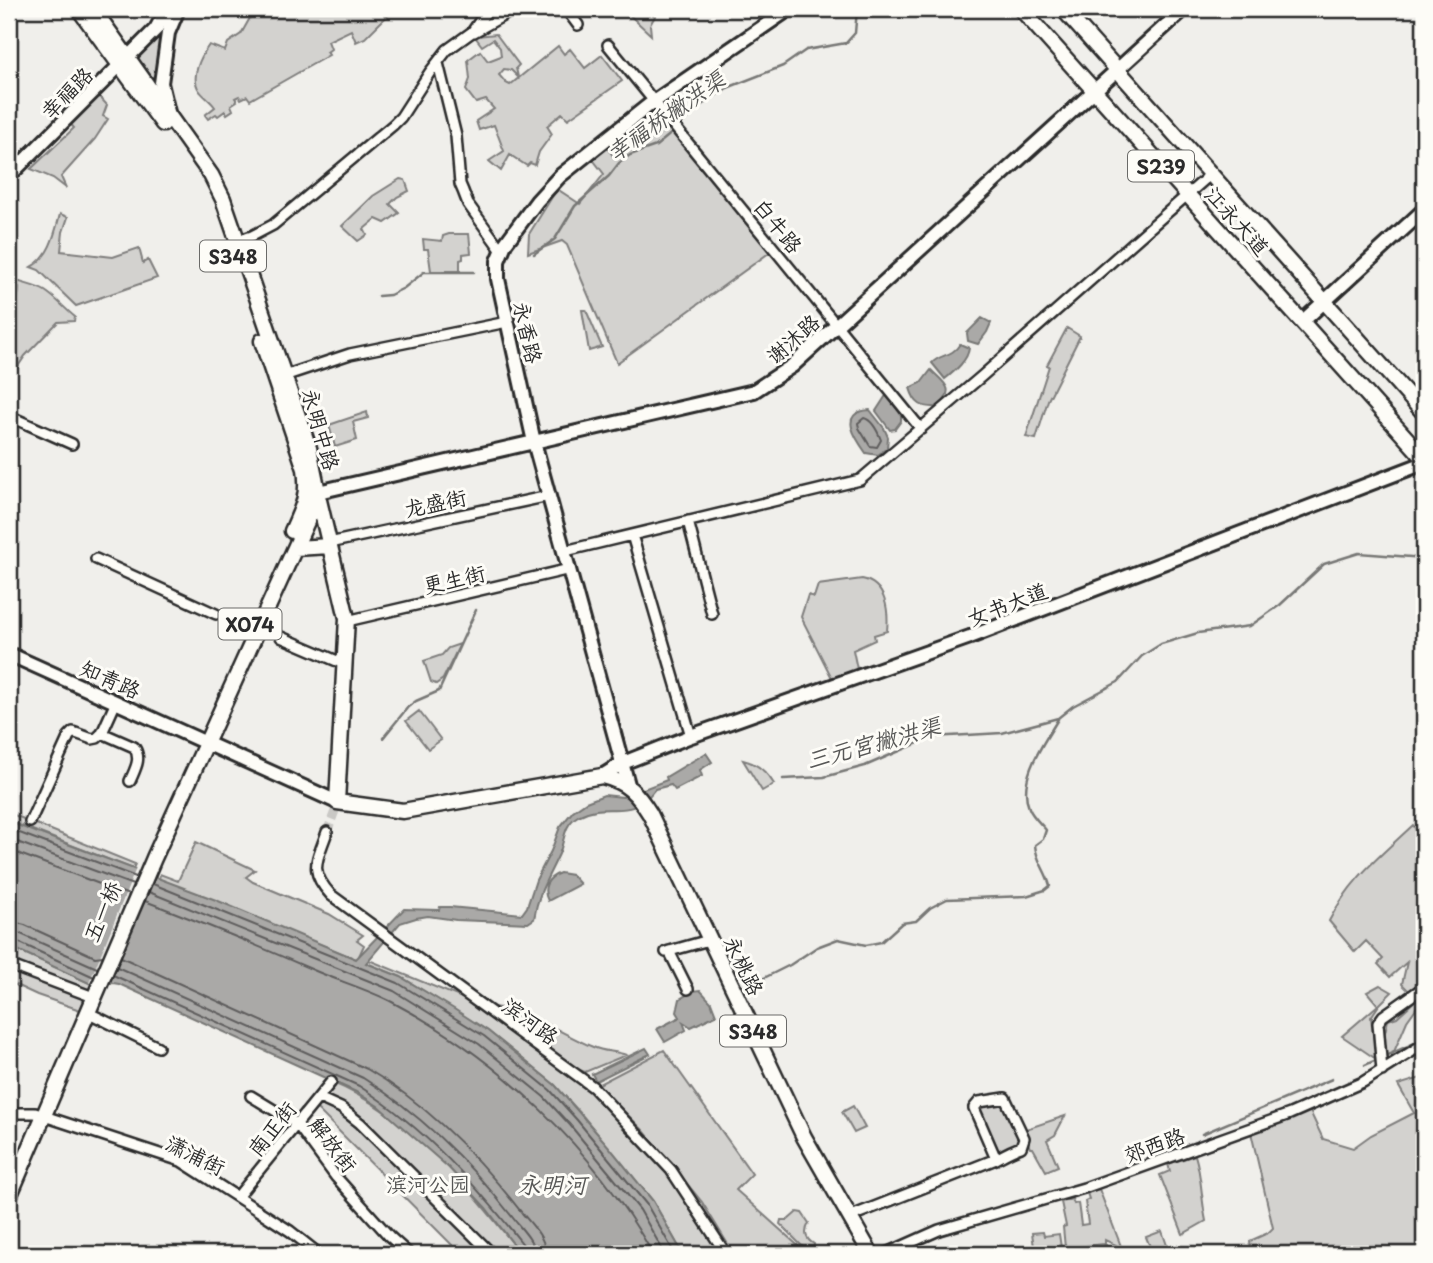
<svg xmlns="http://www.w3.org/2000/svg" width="1433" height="1263" viewBox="0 0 1433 1263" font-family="'Playpen Sans','LXGW WenKai TC',sans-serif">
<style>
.green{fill:#d3d2cf;stroke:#7f7e7d;stroke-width:2}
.water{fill:#aaa9a7;stroke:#777775;stroke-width:2}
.pier{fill:#f0efeb}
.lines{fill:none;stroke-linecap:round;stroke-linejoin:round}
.shore{stroke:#5e5d5d;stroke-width:2}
.stream{stroke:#777775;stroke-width:2.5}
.street-tunnel{stroke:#c9c8c5;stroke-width:9;stroke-dasharray:9 4.5;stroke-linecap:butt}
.street-casing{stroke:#2b2b2b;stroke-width:14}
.secondary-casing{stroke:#2b2b2b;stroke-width:18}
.primary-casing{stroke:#2b2b2b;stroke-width:19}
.street{stroke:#fdfcf7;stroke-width:9}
.secondary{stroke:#fdfcf7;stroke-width:12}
.primary{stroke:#fdfcf7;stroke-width:14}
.labels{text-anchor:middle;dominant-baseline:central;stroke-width:6;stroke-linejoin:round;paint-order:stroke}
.shield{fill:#fdfcf7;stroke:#6a6a68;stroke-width:2}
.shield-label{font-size:19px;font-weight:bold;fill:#2b2b2b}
.street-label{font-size:21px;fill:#2b2b2b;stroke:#fdfcf7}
.park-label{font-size:21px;fill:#555554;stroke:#fdfcf7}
.water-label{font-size:23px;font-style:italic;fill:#575756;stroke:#fdfcf7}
</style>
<rect width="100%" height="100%" fill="#f0efeb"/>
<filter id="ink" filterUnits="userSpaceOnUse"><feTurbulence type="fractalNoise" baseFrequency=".0143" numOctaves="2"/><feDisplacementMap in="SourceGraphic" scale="14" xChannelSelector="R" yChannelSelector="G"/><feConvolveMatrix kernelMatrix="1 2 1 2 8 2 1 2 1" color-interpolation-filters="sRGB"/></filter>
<g filter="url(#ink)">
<path class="green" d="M255,9H387L391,12L365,38L356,42L351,30L328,41L331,49L327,52L329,55L250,100L247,96L241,99L239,96L235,98L237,101L231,105L233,110L227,114L225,111L218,116L216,114L208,119L205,115L215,107C210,100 203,96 199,90C190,77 201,56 209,45L225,51L228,43L241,34Z
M623,9H659L650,25L651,35Z
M496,34L519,65L516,68L518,77L511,70L504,69L499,75L506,83L510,85L558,46L564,54L570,49L585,68L602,55L622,81L568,119L562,113L547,126L552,134L539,152L535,165L530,163L527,166L510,155L501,171L489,161L504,151L494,125L479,130L476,121L494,109L486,100L476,103L466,90L470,79L468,60L480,51L488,61L501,56L500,48L493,39L482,46L476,38L477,36Z
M158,38L161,42L155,79L152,81L137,59Z
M97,94L107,105L103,116L108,119L95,139L61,177L66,188L53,178L31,169L74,128L68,121Z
M669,128L687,149L696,143L773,250L617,363L567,245L562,241L528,253L529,234L557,189L580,204L604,174L588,153L603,141L615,159Z
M400,179L405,180L409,191L397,197L390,204L399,213L385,223L376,219L364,229L367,235L358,241L342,226L373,196Z
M60,214L68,217L63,232L61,251L113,257L139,248L143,263L148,260L157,278L76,306L39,270L31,267C50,257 55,233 60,214Z
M449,234H469L471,253L463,254V259L460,260V271H431L428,249H424L423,239L442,241L443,236Z
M9,277C20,284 33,284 45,291C56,298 65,309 75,317L74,321L58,322L25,356L9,380V357L15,354C17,346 13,329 13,320C13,310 18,300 19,290V287L15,286L9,331L13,350L9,354Z
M582,310H586L602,347L589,351Z
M1067,328L1080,336L1048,400L1036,439L1026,437L1049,366L1047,365Z
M367,412L368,418L353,422L357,440L335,447L329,425Z
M862,579C886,584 889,610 887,631L874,635L875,640L853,650L857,669L837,678H832L801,617L808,595L814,597L818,585Z
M460,644L443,679L436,684L431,682L424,661L442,655L448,648Z
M419,711L441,740L428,749L406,721Z
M743,760C756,763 767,772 774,784L762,791Z
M9,813L135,864L133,869L9,821Z
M1413,825L1424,841V997L1407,1021L1388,1066L1382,1044L1388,1020L1397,1017L1417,999L1402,984L1407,962L1390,977L1378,964L1383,959L1366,941L1355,952L1329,921C1351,878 1378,858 1413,825Z
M196,842L255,870L246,877L253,882L329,914L363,935L357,940L364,945L359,956L484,1007C523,1005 559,1033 593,1047C604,1052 615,1051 626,1055L585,1072L564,1064L642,1137L726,1254H683L653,1201L582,1115L555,1085L488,1031L401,977L159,879L160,874L178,881Z
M9,946L92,984L80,1010L37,995L9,982Z
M1380,985L1392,992L1379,1005L1371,1017L1376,1059L1342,1036L1378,1005L1367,992Z
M664,1050L752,1174L736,1190L805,1252V1249L780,1224L781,1220H788L797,1212L802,1213L809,1223C804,1232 805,1239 814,1244L813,1252L807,1254H734L702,1202L644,1131L597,1085Z
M1424,1077V1254H1251L1250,1241L1268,1233L1273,1228L1250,1128L1308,1107L1323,1139L1353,1148L1371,1135L1414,1113L1398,1085Z
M331,1082C411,1115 469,1187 521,1254H461L313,1105Z
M999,1097L1024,1141L996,1159L975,1105Z
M853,1106L865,1128L854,1133L842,1112Z
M1065,1116L1055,1135L1047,1140L1058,1166L1046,1171L1033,1148H1030L1023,1130Z
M1195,1155C1202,1177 1201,1198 1206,1221L1183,1234L1160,1175L1170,1171L1168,1164Z
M1099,1189L1124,1254L1116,1245L1105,1240V1244L1113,1253L1107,1254L1104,1244L1065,1248L1063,1227L1066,1226L1061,1202L1072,1199L1074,1204L1078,1203L1081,1225L1088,1224L1085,1201L1089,1199L1087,1193Z
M1162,1231L1170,1254H1153L1146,1237Z
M1043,1232L1044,1236L1059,1234L1062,1254H1035L1032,1233Z"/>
<path class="water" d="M982,318L991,323L987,332L978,344L968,341L967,333Z
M960,344L969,348C968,360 955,371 945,379L932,363C941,353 951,358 960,344Z
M931,370C945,384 956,388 939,407C922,408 915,405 910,388L921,383Z
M887,394L901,415V421L895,429L890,430L876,411Z
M870,410L884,428L888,437L887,448L878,455L866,453C856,439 837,412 870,410Z
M706,753L712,762L700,770L702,776L675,790L671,785L655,789C629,824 609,799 578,816C563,825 565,840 559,854C548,878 538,892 534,919L528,923L456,920L428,916L416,918L400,923L366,963L401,977L454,1009L488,1031L555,1085L610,1148L653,1201L683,1254H521L486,1208L449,1168L378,1106L356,1092L119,984C108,981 100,985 89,983L9,946V822L216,900L356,959L404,909L439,910L440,907H450L522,914L527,907L536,880L551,851L560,827L573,811L586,802L604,795L623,797L667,780L666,777Z
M560,873L572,875L580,884L548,901C542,889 546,878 560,873Z
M700,990L711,1002L716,1015L691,1027L683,1022L686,1030L665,1042L657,1029L680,1017L677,1012L680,999L693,991Z
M646,1048L650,1054L596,1081L592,1074Z"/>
<path class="pier" d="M137,866L153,872L106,980L89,983Z"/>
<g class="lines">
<path class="shore" d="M864,418C872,420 878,432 881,440L877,447L870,446L859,428L858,423Z
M9,829L136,877
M9,839L133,885
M9,850L129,895
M153,884L398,983L484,1036L550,1090L577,1120L647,1205L675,1254
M149,892L394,991L479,1044L544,1097L570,1125L640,1210L665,1254
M145,901C203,923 261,947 318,972C342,982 369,990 392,1002C500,1059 593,1148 653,1254
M9,921L25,925L95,957L103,956
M9,932L21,934L97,968
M9,940L18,942L94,977
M121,957L367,1069C428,1104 479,1158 522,1213C532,1225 545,1237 546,1254
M117,967L363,1078C421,1114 471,1164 513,1218C521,1229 534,1240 535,1254
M113,975L359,1086C425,1128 477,1186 525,1247L526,1254"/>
<path class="stream" d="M678,127L697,108L727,88L783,66L806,50L846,43L855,33L857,9
M534,254L555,239L575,206L609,176L619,163L630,155L656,146L673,132
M378,296L390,295L404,288L424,272H474
M383,738L408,707L416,701L439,691L476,610
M783,779L824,777L865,766L932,737L1002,733L1058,718L1073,706L1118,682L1142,656L1161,644L1198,633L1250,626L1280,605L1324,564L1359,553L1424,558
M758,981L790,965L817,947L838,939L866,945L881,942L902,923L916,921L930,908L947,899L1026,896L1045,890L1050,886C1046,870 1036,861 1035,845L1043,839L1046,830C1040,823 1032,816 1029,808C1017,778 1044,743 1058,719
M1365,1065L1424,1039
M1202,1134L1332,1079"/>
<path class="street-tunnel" d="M266,630L281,637
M327,832L335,811"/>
<defs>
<path id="street" d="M566,9L578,25
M474,32L515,9
M608,45L921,429
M438,63L456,136L460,184L463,191L468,204L502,251
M237,241L252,236L273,225L393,125L401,117L430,72L447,50L472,32L488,9
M284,376L350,354L507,322
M9,416L72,444
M688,521L712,614
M632,535L691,736
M329,543L549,496
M565,551L860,480L982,376L1211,174
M96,559L216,614
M232,621L248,628
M347,621L570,569
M281,637L344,664
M102,733L134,747C142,759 135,769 130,781
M30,822L69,736L73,732L92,739L97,738L102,733L116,702
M327,832C317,861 308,870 331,895L593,1087L671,1170L726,1254
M669,951L688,989
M666,952L709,940
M9,965L88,995
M87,1012L158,1047
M1382,1071L1378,1023L1383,1016L1424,987
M251,1096L297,1124L336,1177L389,1236L409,1254
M319,1098L341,1108L360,1123L492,1254
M9,1113H35L181,1161L290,1231L319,1254
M238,1196L331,1082
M849,1217C898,1198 947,1178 996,1159C1005,1154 1012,1150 1021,1147L1024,1138L1005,1098L979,1102L974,1108L996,1159
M885,1254L939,1230L1084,1188L1290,1114L1363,1082L1424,1044"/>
<path id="secondary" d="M168,112L161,83L168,33L178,9
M9,176L156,29L167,9
M1302,322L1424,210
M310,497L318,492L754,391L792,366L1184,9
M9,654L337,802
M602,776L623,763L691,736L970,637L1424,463
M629,788L534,442L498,279V261L505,244L537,201L560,176L649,105L789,9"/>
<path id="primary" d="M79,9L163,124
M1021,9L1424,458
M1063,9L1424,413
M262,341L305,469C309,495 303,507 292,531
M318,496L347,618L337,802L403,811L602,776C627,782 637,793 650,814L804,1137L871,1254
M295,548L330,546
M9,1197L154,858L314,506L318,492L309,448L223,199L211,175L93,9"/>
</defs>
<use href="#street" class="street-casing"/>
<use href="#secondary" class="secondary-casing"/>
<use href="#primary" class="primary-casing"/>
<use href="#street" class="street"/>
<use href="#secondary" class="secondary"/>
<use href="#primary" class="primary"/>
</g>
</g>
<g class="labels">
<g class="shield">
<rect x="1128" y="150.5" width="66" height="31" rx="5"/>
<rect x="200" y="240.5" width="66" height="31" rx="5"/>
<rect x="218.5" y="608.5" width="63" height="31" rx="5"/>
<rect x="720" y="1015.5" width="66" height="31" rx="5"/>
</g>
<g class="shield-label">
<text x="1161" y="166">S239</text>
<text x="233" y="256">S348</text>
<text x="250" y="624">X074</text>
<text x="753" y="1031">S348</text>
</g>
<g class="street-label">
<text transform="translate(66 92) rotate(-45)">幸福路</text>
<text transform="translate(1238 220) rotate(48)">江永大道</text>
<text transform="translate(779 225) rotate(51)">白牛路</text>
<text transform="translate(529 332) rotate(77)">永香路</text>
<text transform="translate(792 338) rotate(-41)">谢沐路</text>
<text transform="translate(322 429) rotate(74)">永明中路</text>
<text transform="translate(435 502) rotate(-12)">龙盛街</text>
<text transform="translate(454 578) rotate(-13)">更生街</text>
<text transform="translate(1007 603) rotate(-21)">女书大道</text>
<text transform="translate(111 678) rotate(24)">知青路</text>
<text transform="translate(101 911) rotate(-67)">五一桥</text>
<text transform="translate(745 965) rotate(64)">永桃路</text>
<text transform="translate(531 1020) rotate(36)">滨河路</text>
<text transform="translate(271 1128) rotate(-51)">南正街</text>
<text transform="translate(334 1144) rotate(52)">解放街</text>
<text transform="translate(1154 1144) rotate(-20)">郊西路</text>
<text transform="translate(196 1154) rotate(26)">潇浦街</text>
</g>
<g class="park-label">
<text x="428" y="1183">滨河公园</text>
</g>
<g class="water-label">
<text transform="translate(665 115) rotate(-35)">幸福桥撇洪渠</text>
<text transform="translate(873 742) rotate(-15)">三元宫撇洪渠</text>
<text x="552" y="1183">永明河</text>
</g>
</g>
<rect width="1433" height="1263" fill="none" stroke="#fdfcf7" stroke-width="35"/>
<rect x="18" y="18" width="1398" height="1228" fill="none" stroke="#2b2b2b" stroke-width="2.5" filter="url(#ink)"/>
</svg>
